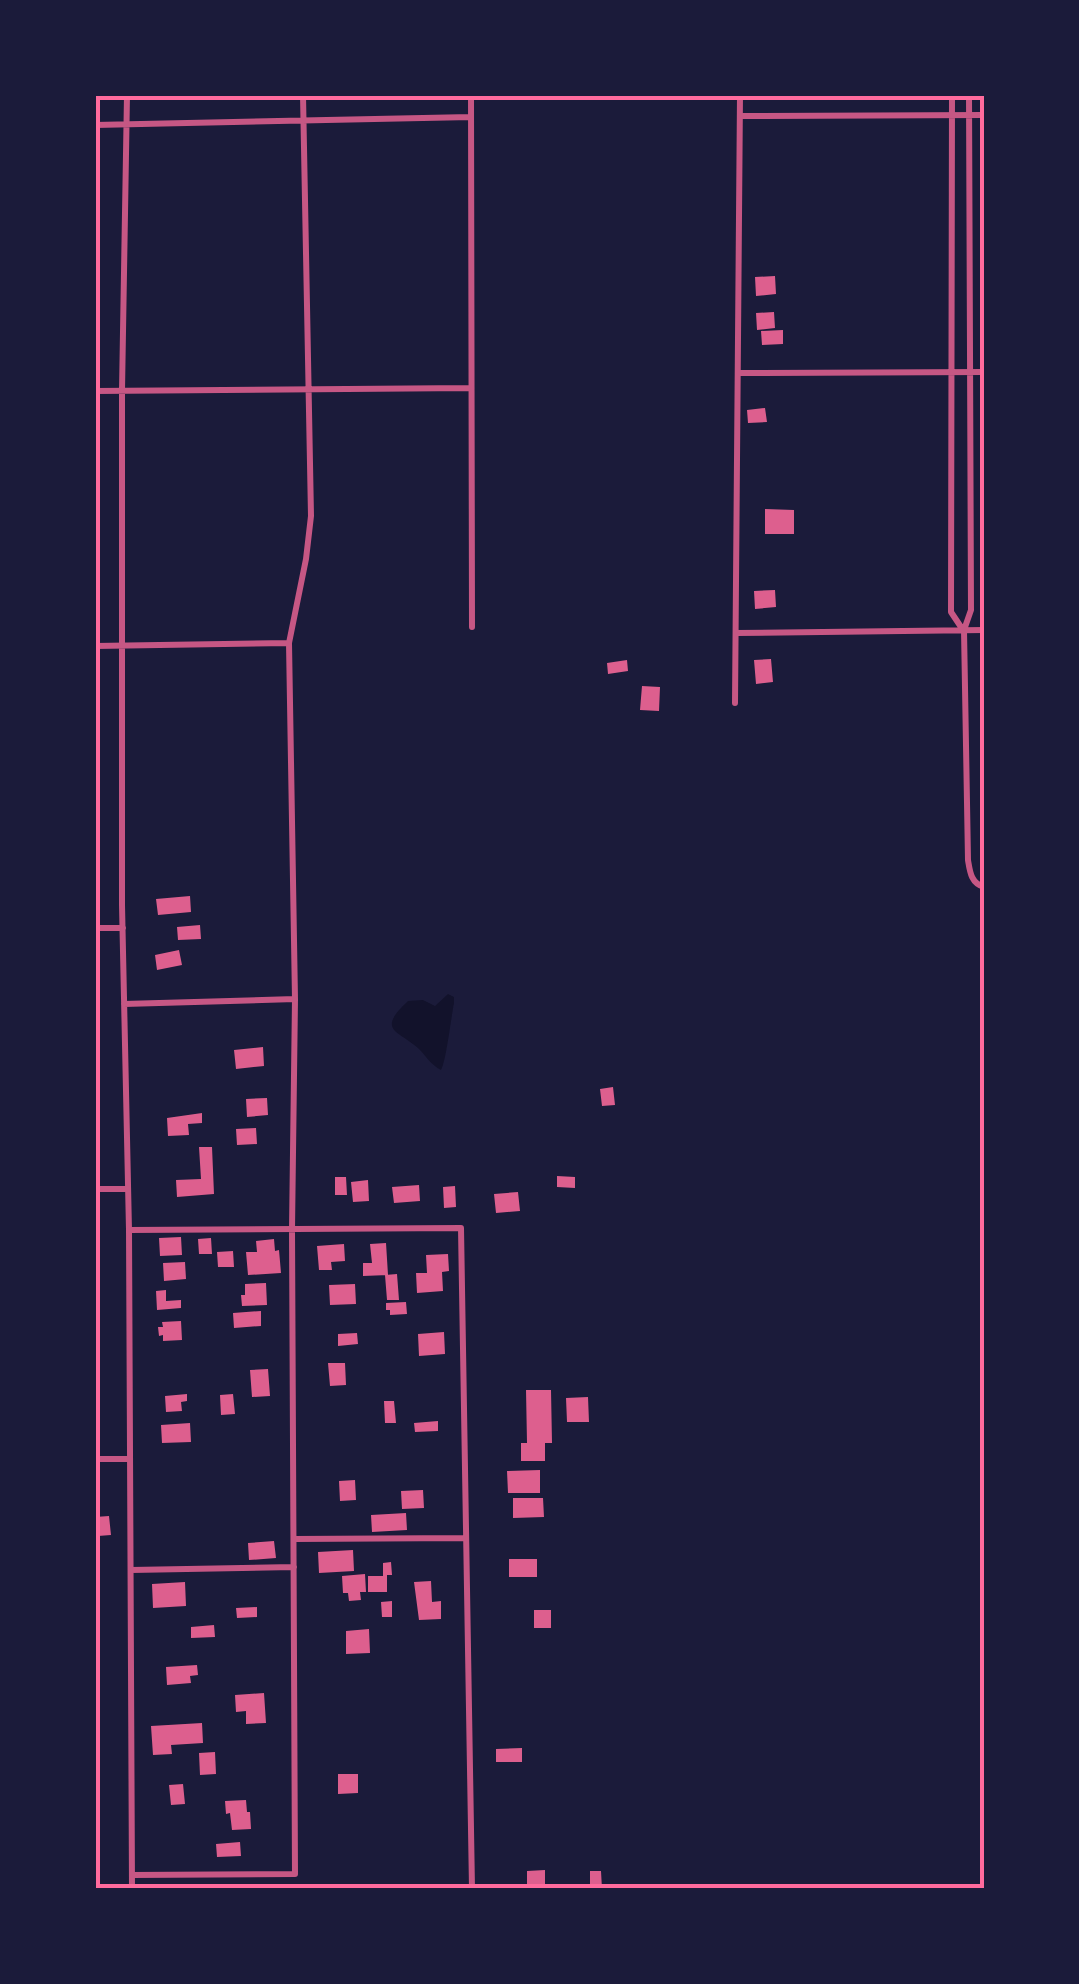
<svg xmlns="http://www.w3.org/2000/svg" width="1079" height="1984" viewBox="0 0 1079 1984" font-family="'DejaVu Sans',sans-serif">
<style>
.water{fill:#12122b}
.building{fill:#dd5f8e}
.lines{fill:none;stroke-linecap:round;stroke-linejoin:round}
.minor{stroke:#c65784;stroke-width:6}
.neatline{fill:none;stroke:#ff6b9d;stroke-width:4}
</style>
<rect width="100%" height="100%" fill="#1b1b3a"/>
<path class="water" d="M448,994L454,997V1003C451,1018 446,1062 441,1070C431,1065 426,1056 418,1048C398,1030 376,1031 408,1001L423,1000L435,1006Z"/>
<path class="building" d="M775,276L776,294L756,296L755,277Z
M774,312L775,328L757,330L756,313Z
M783,330V344L762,345L761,331Z
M765,408L767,422L748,423L747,410Z
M765,509L794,510V534H765Z
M775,590L776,607L755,609L754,591Z
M771,659L773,682L756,684L754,660Z
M627,660L628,671L608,674L607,663Z
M642,686L660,687L659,711L640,710Z
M190,896L191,912L158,915L156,899Z
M200,925L201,939L178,940L177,927Z
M179,950L182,965L157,970L155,955Z
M263,1047L264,1066L236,1069L234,1050Z
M613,1087L615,1105L602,1106L600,1089Z
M267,1098L268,1115L247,1117L246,1099Z
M202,1113V1123L188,1124L189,1135L168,1136L167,1118Z
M256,1128L257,1144L237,1145L236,1129Z
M199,1147H212L214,1194L177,1197L176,1180L201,1179Z
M557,1176L575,1177V1188L557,1187Z
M335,1177H346L347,1195H335Z
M368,1180L369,1201L353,1202L351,1182Z
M419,1185L420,1201L394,1203L392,1187Z
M455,1186L456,1207L444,1208L443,1187Z
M518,1192L520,1211L496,1213L494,1194Z
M181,1237L182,1255L160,1256L159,1238Z
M211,1238L212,1254H199L198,1239Z
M274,1239L275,1251L279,1250L281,1273L248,1275L246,1252H257L256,1241Z
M386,1243L388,1275L363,1276V1263H372L370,1244Z
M344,1244L345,1261L331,1262L332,1270H319L317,1246Z
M233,1251L234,1267H218L217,1252Z
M448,1254L449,1271L442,1272L443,1291L417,1293L416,1273H427L426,1255Z
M185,1262L186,1279L164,1281L163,1263Z
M397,1274L399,1300H387L385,1275Z
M266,1283L267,1305L242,1306L241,1295H245V1284Z
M355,1284L356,1304L330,1305L329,1285Z
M166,1290V1301L181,1300V1308L157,1310L156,1291Z
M406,1302L407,1314L390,1315V1310H386V1303Z
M261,1311V1326L234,1328L233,1313Z
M181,1321L182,1340L163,1341V1335L159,1336L158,1327H163L162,1322Z
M444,1332L445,1354L419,1356L418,1334Z
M357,1333L358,1344L338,1346V1334Z
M328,1363H345L346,1385L330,1386Z
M268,1369L270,1396L252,1397L250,1370Z
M526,1390H551L552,1443H545V1461H521V1443H527Z
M187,1394V1401L181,1402L182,1411L166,1412L165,1396Z
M233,1394L235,1414L221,1415L220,1395Z
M588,1397L589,1422H567L566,1398Z
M384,1401H394L396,1423H385Z
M438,1421V1431L415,1432L414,1423Z
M190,1423L191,1442L162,1443L161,1425Z
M540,1470V1493H508L507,1471Z
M355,1480L356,1500L340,1501L339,1481Z
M423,1490L424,1508L402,1509L401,1491Z
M513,1498H543L544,1517L513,1518Z
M406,1513L407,1530L372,1532L371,1515Z
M109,1516L111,1535L98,1536V1531H95V1517Z
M274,1541L276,1558L249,1560L248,1543Z
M353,1550L354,1571L319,1573L318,1552Z
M509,1559H537V1577H509Z
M391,1562L392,1575H387V1592H368V1576H383V1563Z
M365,1574L366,1592H360L361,1600L349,1601L348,1593H343L342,1576Z
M431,1581L432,1602L441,1601V1619L419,1620L414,1582Z
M185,1582L186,1606L153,1608L152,1584Z
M392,1601V1617H382L381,1602Z
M257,1607V1617L237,1618L236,1608Z
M534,1610H551V1628H534Z
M214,1625L215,1637L191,1638V1627Z
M369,1629L370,1653L346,1654V1631Z
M197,1665L198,1675L190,1676L191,1683L167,1685L166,1667Z
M264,1693L266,1723L246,1724V1711L236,1712L235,1695Z
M202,1723L203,1743L171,1745L172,1754L153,1755L151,1726Z
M522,1748V1762H496V1749Z
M215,1752L216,1774L200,1775L199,1753Z
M338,1774H358V1793L338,1794Z
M183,1784L185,1804L171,1805L169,1785Z
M246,1800L247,1812H250L251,1829L232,1830L230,1813L226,1814L225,1801Z
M240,1842L241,1856L217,1857L216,1844Z
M545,1870V1885L527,1886V1871Z
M590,1871H601L602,1889H590Z"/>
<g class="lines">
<path class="minor" d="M127,95L122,391V905L129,1230L132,1889
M471,95L472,627
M952,95L951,612L963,630
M969,95L971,610L964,630L968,860C970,872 971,883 984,887
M740,116L984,115
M95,125L471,117
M738,373L984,372
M95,391L470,388
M736,633L984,630
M95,646L289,643
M735,703L740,95
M95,928H123
M124,1004L295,999
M95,1189H128
M129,1230L461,1228L472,1889
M95,1459H130
M294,1539L466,1538
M131,1570L294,1567
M132,1875L295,1874L292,1229L295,999L289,643L306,559L311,516L303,95"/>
</g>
<rect width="1079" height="1984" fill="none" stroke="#1b1b3a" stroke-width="195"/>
<rect x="98" y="98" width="884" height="1788" class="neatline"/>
</svg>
